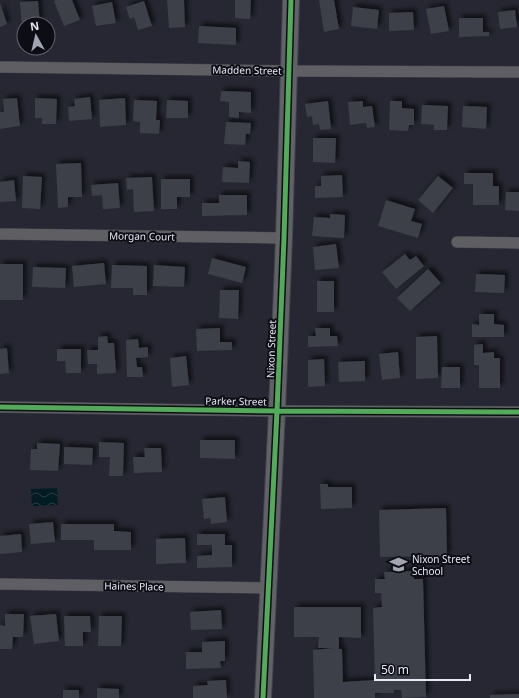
<svg xmlns="http://www.w3.org/2000/svg" width="519" height="698" viewBox="0 0 519 698" font-family="'Noto Sans',sans-serif">
<style>
.water{fill:url(#water-waves)}
.building{fill:#3c4048;filter:url(#shadow)}
.lines{fill:none;stroke-linecap:round;stroke-linejoin:round}
.street-casing{stroke:#42434c;stroke-width:12}
.secondary-casing{stroke:#42434c;stroke-width:18}
.street{stroke:#5f5e63;stroke-width:11}
.secondary{stroke:#626167;stroke-width:16}
.cycleway-casing{stroke:#0d0d15;stroke-width:8}
.cycleway{stroke:#51ab58;stroke-width:5}
.labels{text-anchor:middle;dominant-baseline:central;stroke-width:4;stroke-linejoin:round;paint-order:stroke}
.street-label{font-size:10px;fill:#e7e8f5;stroke:#0d0d15}
.poi-label{font-size:10px;fill:#e7e8f5;stroke:#0d0d15;text-anchor:start}
</style>
<defs>
<pattern id="water-waves" width="16" height="10" patternUnits="userSpaceOnUse"><rect width="16" height="10" fill="#031b23"/><path d="M0 5q4-4 8 0t8 0" fill="none" stroke="#283c44"/></pattern>
<filter id="shadow"><feDropShadow dx="3.5" dy="-3.5" stdDeviation="2" flood-color="#0009"/></filter>
</defs>
<rect width="100%" height="100%" fill="#262732"/>
<path class="water" d="M57,488L58,505L32,506L31,489Z"/>
<path class="building" d="M56,0H72L80,20L64,26L54,1Z
M167,0H184L185,27L169,28Z
M235,0H251L250,19L235,18Z
M319,0H334L339,29L324,32Z
M38,1L40,24H24V29H22L20,2Z
M144,1L152,26L138,30L134,17L130,19L126,7Z
M112,2L116,23L96,26L92,6Z
M0,3L7,24L0,27Z
M444,6L449,31L431,34L426,9Z
M353,7L379,10L377,29L351,26Z
M515,10L517,27L500,29L498,12Z
M413,12L414,30L389,31V13Z
M459,18H483V32H489V36L459,37Z
M199,26L236,28V45L198,43Z
M221,91L251,92V113L239,112V118L229,117V102L220,101Z
M90,97L92,119L69,121L68,107L75,106L74,99Z
M17,98L20,126L0,129V112H4L3,99Z
M35,98L57,99L56,124H42V118H35Z
M125,98L126,125L100,127L99,100Z
M134,100L157,101L156,120H160L159,134L140,133V122L133,121Z
M167,100L188,101V118H166Z
M328,101L331,129L320,130L319,124L313,125L312,116L307,117L305,104Z
M363,101V107L372,106L375,127L367,128L366,123L350,125L348,102Z
M390,101H402V108L414,109V125H409L408,131L389,130Z
M422,105L448,106L447,130H434V125L421,124Z
M463,106L487,107L486,129L462,127Z
M226,122L251,123L250,134H246L245,145L224,144Z
M313,138H336L335,163L313,162Z
M238,161L250,162L249,183L222,182L223,167L238,168Z
M81,163L82,197H68V207L58,208L56,164Z
M464,173H493V186H499V205H473V184H464Z
M342,175L343,197L315,198V186H321V176Z
M23,176L42,177L40,209L22,208Z
M438,176L453,188L433,213L418,200Z
M152,177L154,211L134,212L133,189L127,190L126,178Z
M161,179H190V197H177V209H161Z
M14,180L16,201L0,202V182Z
M118,183L120,208L103,209L102,195L92,196L91,185Z
M506,192H519V211L505,210Z
M219,195H247V215L202,216V203H219Z
M386,200L415,209L411,221L422,224L418,238L378,226Z
M330,214L345,215L344,238L312,236L314,217L330,218Z
M336,244L339,268L315,270L313,247Z
M405,254L410,260L416,256L424,266L396,289L382,272Z
M212,258L246,267L242,283L208,274Z
M104,263L106,284L74,287L72,266Z
M0,264H23V300H0Z
M112,265L147,266V295H133V288H111Z
M154,265L185,267L184,287L153,286Z
M33,267L66,268L65,288L32,287Z
M428,269L441,283L410,311L397,298Z
M476,274L505,275L504,293L475,292Z
M317,281H334V312H317Z
M220,290H239L238,319L219,318Z
M479,314H494V324L504,325V337H472V324L479,325Z
M220,328V342H232V350L197,351L196,329Z
M315,328H330V336H337L338,346L308,347V336H316Z
M107,336L108,343H114L116,373L97,374V364H88L87,350H98V337Z
M437,336L438,378L416,379V337Z
M138,339L139,348L148,347V357L136,358L137,367H142L143,377H127L126,340Z
M483,344V353L494,352V358H500V388H479V365H474V345Z
M7,348L9,373L0,374V349Z
M57,349H81V373H66L65,361H57Z
M398,352L400,378L382,380L379,354Z
M186,356L189,385L172,387L170,358Z
M324,359L325,386L308,387V360Z
M365,361V381L339,382L338,362Z
M442,367H460V388H441Z
M200,440H235V459L200,458Z
M99,442L124,443L123,476H109L110,457H99Z
M37,443L60,444L58,471L30,470L31,449H37Z
M64,447L93,448L92,465L64,464Z
M144,448H161L162,472L134,473L133,457H145Z
M320,484H328V487H352V508L321,509Z
M225,497L227,522L211,524L210,518L204,519L202,499Z
M446,508L447,556L380,557L379,510Z
M53,522L55,542L31,544L29,524Z
M61,524H114V531L131,532V550H94V540H61Z
M21,534L22,552L0,554V536Z
M197,534H225V545H232V567L197,568V556L212,555V545H197Z
M185,538L186,563L156,564V539Z
M414,571V579H423L426,697L402,698L401,690H394V693H375V698H314L313,650L334,648H318L319,637H294V607H361V638L339,637V649H342L343,682L375,680L373,608L382,607L381,593H375V579H385L384,572Z
M221,610L222,629L191,630L190,612Z
M5,614H24L23,637H13L12,649H0V625L5,626Z
M56,614L59,641L34,644L30,616Z
M64,616H90L91,632H83V646H65Z
M99,616H122L121,646H98Z
M225,641V661H220L221,668L186,669V652H202V642Z
M226,680L227,698H193V686L208,685L207,681Z
M97,688L119,689V698H97Z
M63,690H79V698H63Z
M519,694V698H490V695Z"/>
<g class="lines">
<defs>
<path id="street" d="M0,67L289,71L519,72
M0,234L284,238
M457,242L519,243
M0,407L277,411L519,412
M0,584L268,588"/>
<path id="secondary" d="M263,698L277,411L284,238L291,0"/>
</defs>
<use href="#street" class="street-casing"/>
<use href="#secondary" class="secondary-casing"/>
<use href="#street" class="street"/>
<use href="#secondary" class="secondary"/>
<defs>
<path id="cycleway" d="M0,407L277,411L519,412
M263,698L277,411L284,238L291,0"/>
</defs>
<use href="#cycleway" class="cycleway-casing"/>
<use href="#cycleway" class="cycleway"/>
</g>
<defs>
<symbol id="school-bare" viewBox="-9 -9 18 18"><path d="M0-5L7-2L0 1L-7-2ZM-4 1L0 2.5L4 1V4Q0 6-4 4Z" fill="#a3a4b1" stroke="#0d0d15" stroke-width="2.5" paint-order="stroke"/></symbol>
</defs>
<g fill-rule="evenodd">
<use href="#school-bare" x="386" y="552" width="25" height="25"/>
</g>
<g class="labels">
<g class="street-label">
<text transform="translate(247 70) rotate(1)">Madden Street</text>
<text transform="translate(142 236) rotate(1)">Morgan Court</text>
<text transform="translate(271 349) rotate(-88)">Nixon Street</text>
<text transform="translate(236 401) rotate(1)">Parker Street</text>
<text transform="translate(134 586) rotate(1)">Haines Place</text>
</g>
<g class="poi-label">
<text x="412" y="559">Nixon Street<tspan x="412" dy="12">School</tspan></text>
</g>
</g>
<g transform="translate(36 36) rotate(352)"><circle r="19" fill="#0d0d15" stroke="#64656f"/>
<path d="M0-3L7 15L0 10L-7 15Z" fill="#a3a4b1"/>
<text y="-6" font-size="11" font-weight="bold" text-anchor="middle" fill="#e7e8f5">N</text>
</g>
<path d="M375 674v6h95v-6" fill="none" stroke="#e7e8f5" stroke-width="2"/>
<text x="381" y="674" font-size="12" fill="#e7e8f5" stroke="#0d0d15" stroke-width="3" paint-order="stroke">50 m</text>
</svg>
